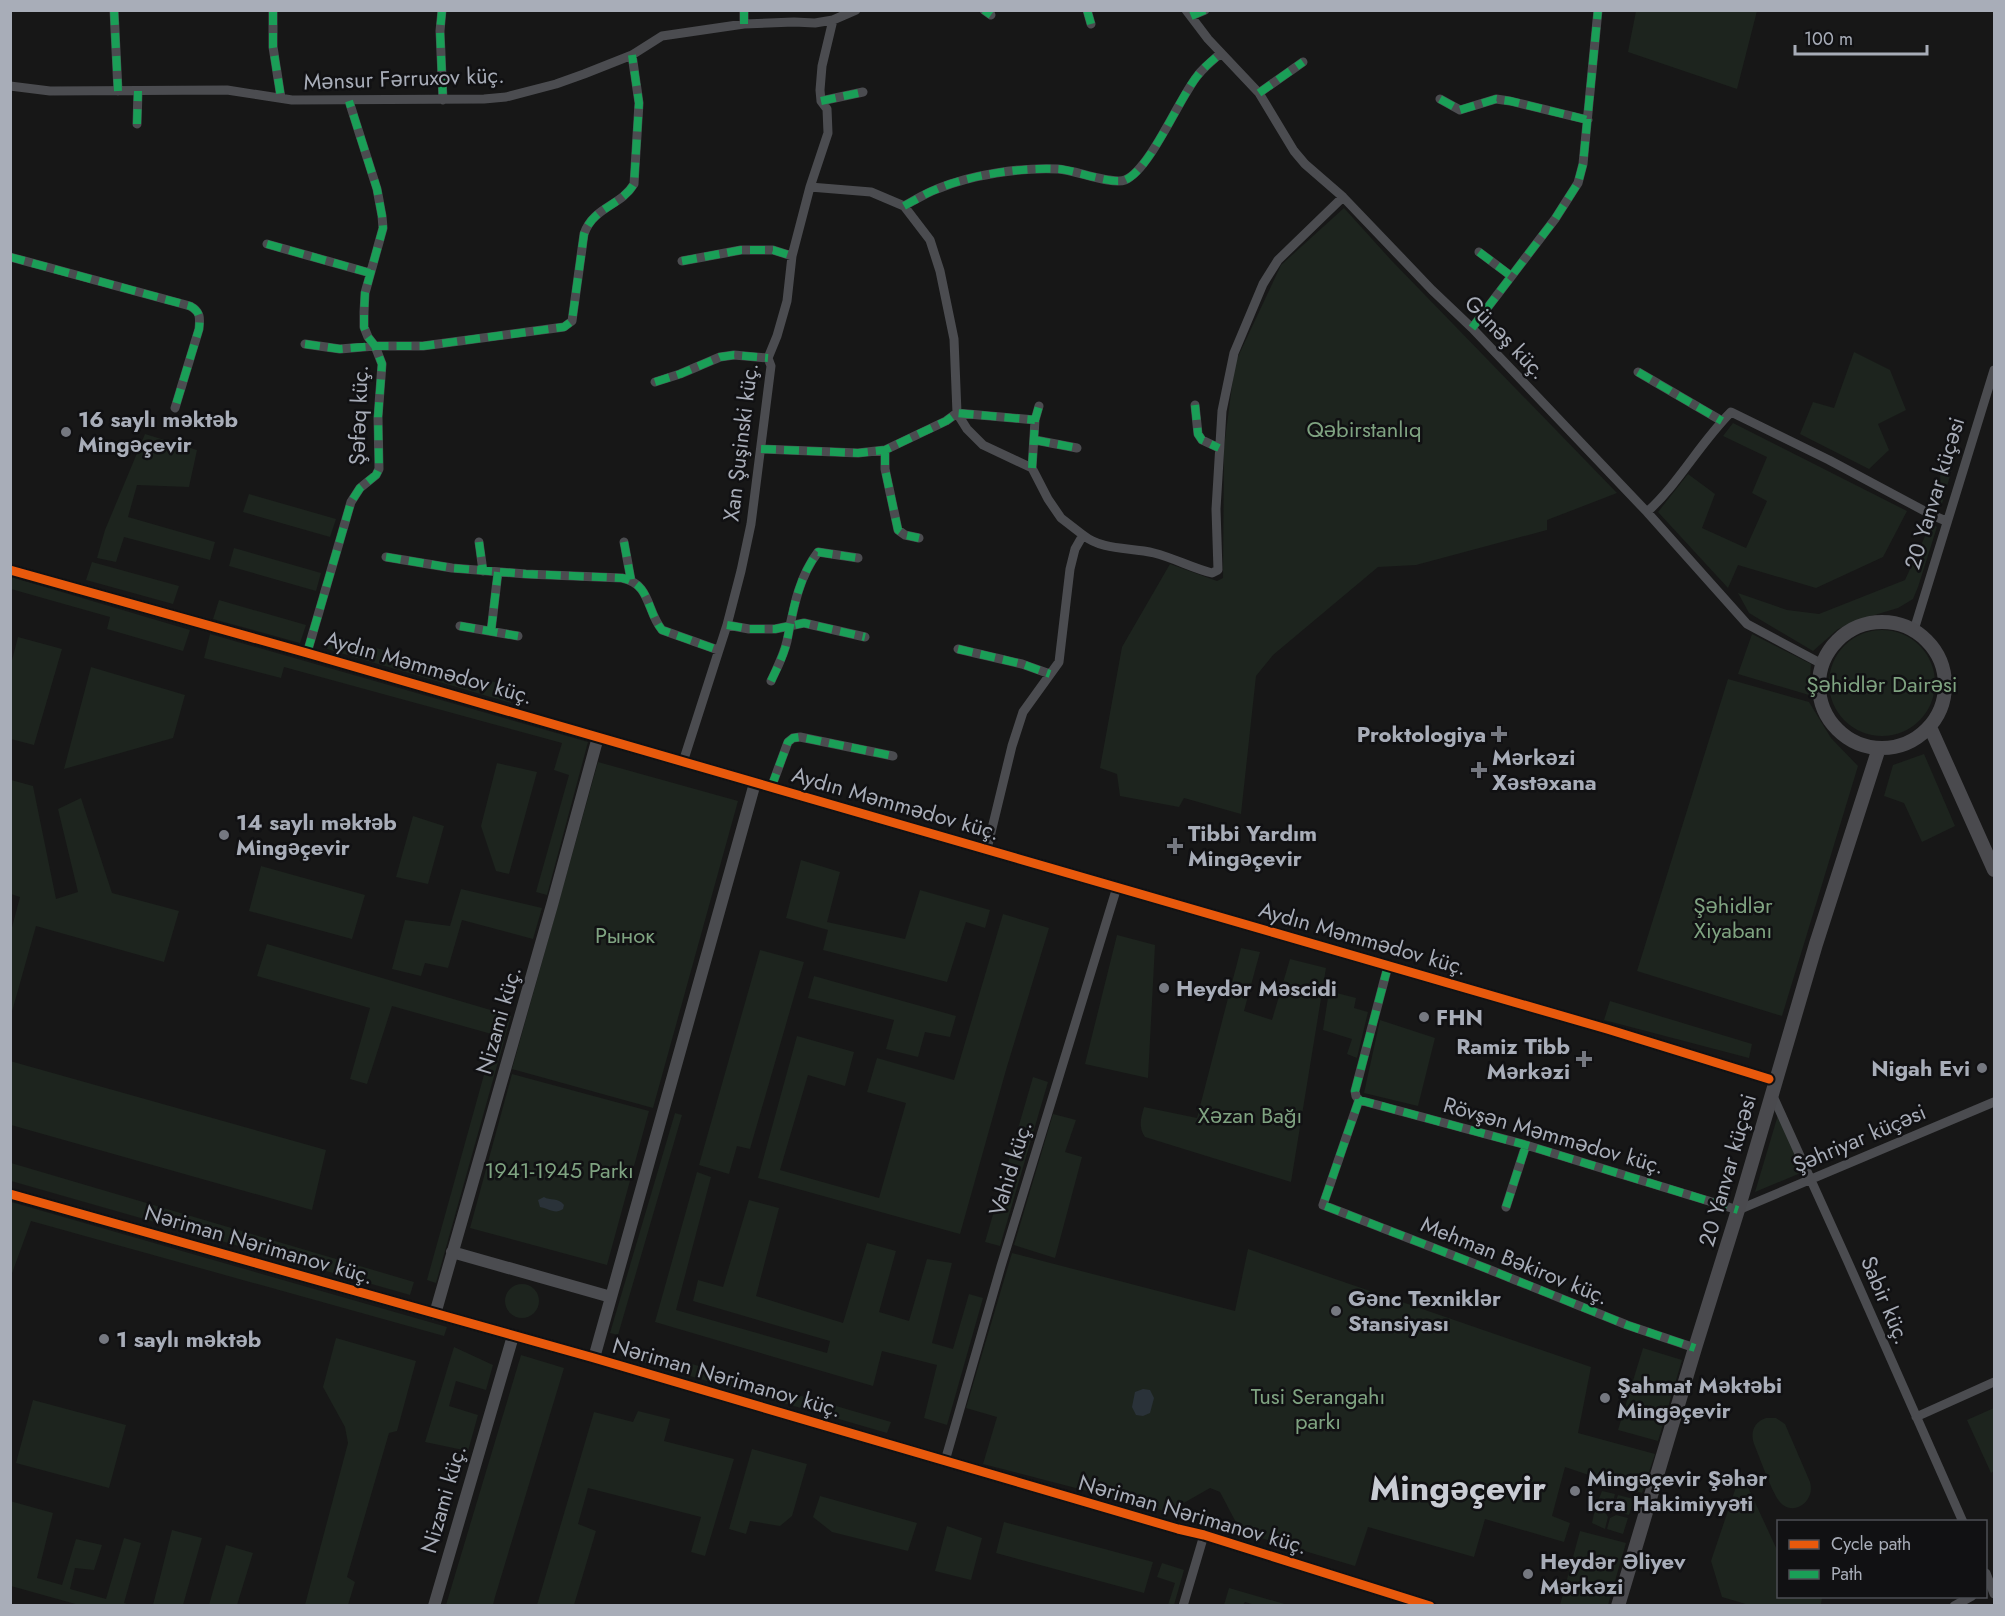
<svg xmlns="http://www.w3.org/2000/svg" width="2005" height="1616" viewBox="0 0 2005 1616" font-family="Jost,sans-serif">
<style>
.green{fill:#1d241e}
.water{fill:#2a3239}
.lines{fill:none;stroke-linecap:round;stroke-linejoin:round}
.minor{stroke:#4b4c50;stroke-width:9}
.tertiary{stroke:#4b4c50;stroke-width:12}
.secondary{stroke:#4a4a4e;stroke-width:14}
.quiet{stroke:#1a9f57;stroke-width:8;stroke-dasharray:15 8;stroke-linecap:butt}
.cycleway-casing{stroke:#111113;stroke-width:13}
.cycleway{stroke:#e8590c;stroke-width:9}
.poi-dot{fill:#757880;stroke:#111113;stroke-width:2}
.labels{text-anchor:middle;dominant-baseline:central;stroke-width:5;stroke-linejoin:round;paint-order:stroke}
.street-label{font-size:22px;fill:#a8adb8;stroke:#111113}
.poi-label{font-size:22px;font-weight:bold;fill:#a8adb8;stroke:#111113;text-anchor:start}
.park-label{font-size:22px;fill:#7fa381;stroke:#111113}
.town-label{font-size:34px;font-weight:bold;fill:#c9ccd4;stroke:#111113}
</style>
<rect width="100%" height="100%" fill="#171717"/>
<path class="green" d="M1636,11H1757L1737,89L1628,52Z
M1344,208L1391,260L1617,493L1547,520V530L1416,565L1378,567L1273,655L1256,676L1241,814L1184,798L1179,807L1120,796L1117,774L1100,768L1122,647L1170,564L1217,581L1223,578L1224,447L1235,363L1281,265Z
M1854,352L1890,370L1906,410L1878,424L1889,450L1869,469L1800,434L1813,402L1834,408Z
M1733,423L1907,511L1883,557L1816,588L1738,565L1728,588L1658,512L1688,474L1715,494L1702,528L1746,548L1767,501L1752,493L1767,457L1723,436Z
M145,434L197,450L189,487L137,485L128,517L215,542L210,560L124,537L116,562L97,558L105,530Z
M1952,469L1941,507L1940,470Z
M249,494L336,519L330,537L243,512Z
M1931,523L1937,527L1918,587L1913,599L1898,608L1861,619L1838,629L1813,651L1749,613L1738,593L1787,610L1819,614L1905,580Z
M234,548L321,573L316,591L229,566Z
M92,562L179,586L173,604L86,580Z
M11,577L190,630L183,651L107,629L110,617L11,589Z
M219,600L306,625L300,643L213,619Z
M1829 683a53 53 0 1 1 106 0a53 53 0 1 1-106 0Z
M210,634L588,742L547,895L536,892L569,775L554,770L562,743L284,667L281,678L204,658Z
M1752,634L1811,664L1809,695L1738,674Z
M331,635L515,688L511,703L327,649Z
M18,637L62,649L34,745L11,739V664Z
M91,667L185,695L173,738L64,769Z
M1728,679L1809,702L1831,738L1858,766L1782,1016L1637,971Z
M1924,754L1955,826L1922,842L1904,803L1884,796L1893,765Z
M598,762L738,801L653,1108L512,1069Z
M497,763L537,772L509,874L496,871L481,826Z
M11,780L33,786L56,899L78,892L58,809L81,798L112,893L179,911L164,962L36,926L11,1015V931L20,897L11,894Z
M413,816L444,826L428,884L396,877Z
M801,860L840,872L827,922L905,939L920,890L990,910L985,928L966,922L947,982L823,950L828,930L786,918Z
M261,866L365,895L352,939L249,911Z
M461,889L542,908L533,939L462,920L448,968L425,963L421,976L392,969L405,920L450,926Z
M1003,914L1049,928L1006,1070L960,1234L758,1178L797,1036L854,1052L845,1086L808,1075L780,1170L879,1198L906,1103L867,1092L877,1058L954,1080Z
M1117,935L1155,945L1148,1078L1085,1064Z
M267,944L511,1016L436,1283L427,1280L495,1035L392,1006L367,1084L350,1079L370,1008L257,976Z
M1241,948L1260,952L1244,1011L1272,1020L1290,959L1326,968L1291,1182L1145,1137C1138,1127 1141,1118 1144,1107L1197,1118Z
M760,950L804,962L750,1149L737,1146L729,1174L699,1165Z
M814,976L956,1016L950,1037L925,1032L918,1057L886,1049L894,1020L808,998Z
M1329,991L1356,998L1354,1008L1368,1012L1357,1058L1347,1054L1352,1039L1323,1030Z
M1610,1001L1752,1044L1749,1058L1604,1020Z
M1380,1020L1435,1038L1418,1106L1364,1093Z
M10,1061L326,1150L312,1210L11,1125Z
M512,1074L649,1111L607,1265L470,1228Z
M1033,1077L1048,1082L1000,1246L985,1242Z
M1781,1105L1810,1169L1755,1192Z
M675,1113L682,1115L618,1335L610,1333Z
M1053,1114L1076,1120L1065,1152L1082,1157L1055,1258L1014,1245Z
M11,1163L414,1282L410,1295L11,1181Z
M697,1172L711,1177L676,1310L827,1353L830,1341L693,1301L698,1280L723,1287L749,1200L779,1208L756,1296L843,1323L867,1243L896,1251L879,1312L909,1321L927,1259L952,1263L932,1343L953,1349L969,1294L983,1298L947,1425L924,1418L937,1365L882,1351L873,1386L655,1322Z
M11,1202L447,1327L444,1336L31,1221L11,1276Z
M1248,1249L1591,1367L1578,1433L1655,1454L1642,1493L1565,1467L1552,1516L1570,1523L1564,1542L1485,1519L1474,1557L1368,1527L1355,1566L1241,1532L1220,1492L1210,1488L1168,1512L983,1464L997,1417L966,1408L1012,1253L1235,1311Z
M505 1301a17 17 0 1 1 34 0a17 17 0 1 1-34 0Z
M336,1338L416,1361L397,1431L389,1433L347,1577L355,1582L348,1605H305L348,1443L345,1427L323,1387Z
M623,1344L891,1422L887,1433L621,1356Z
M454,1347L493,1365L486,1390L456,1381L449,1406L478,1415L468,1451L425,1442Z
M1643,1348L1682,1360L1658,1441L1618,1430Z
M521,1355L564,1368L495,1597L493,1605H446Z
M33,1400L126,1425L109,1488L16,1463Z
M1994,1408V1471L1991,1473L1967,1420Z
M638,1411L670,1419L664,1441L734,1459L705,1556L691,1552L701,1517L588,1488L578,1524L596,1531L574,1605H537L594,1412L633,1422Z
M1766,1418H1776L1785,1424L1810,1482C1816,1502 1792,1518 1779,1501C1771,1490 1760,1458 1754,1444C1750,1432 1754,1422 1766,1418Z
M752,1449L807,1464L792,1516L780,1526L750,1521L746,1534L729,1529Z
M1741,1472L1778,1552V1596L1822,1597L1821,1605H1749L1722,1597L1711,1561Z
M1602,1491L1615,1494L1612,1506L1606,1509L1596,1506Z
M1618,1495L1634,1499L1629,1515L1617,1512L1614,1506Z
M820,1496L917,1523L908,1551L832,1532L813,1517Z
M10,1501L53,1513L37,1578L62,1585L76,1539L102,1545L94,1570L75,1568L70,1589L106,1599L124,1538L141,1543L124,1603L130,1605H79L11,1586Z
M1595,1509L1605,1512L1608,1517L1605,1529L1592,1523Z
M1616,1515L1628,1518L1623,1534L1607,1529L1610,1518Z
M1004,1522L1153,1562L1144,1593L996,1553Z
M947,1526L982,1538L971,1580L935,1571Z
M172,1530L202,1538L183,1605H153Z
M1580,1531L1626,1543L1608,1605H1560Z
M226,1545L253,1553L237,1605H209Z
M1162,1563L1184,1570L1174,1605H1168L1175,1583L1157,1577Z
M1229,1588L1288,1605H1255L1245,1602L1243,1605H1224Z"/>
<path class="water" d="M544,1197C550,1201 558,1197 564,1205L563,1209C555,1215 548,1208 540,1207L538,1200Z
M1143,1389L1150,1390L1154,1398L1150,1413L1143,1416L1136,1415L1132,1407L1135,1392Z"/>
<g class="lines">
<path class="minor" d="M114,10L118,91
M273,10V47L281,98
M442,10L440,31L443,100
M984,10L991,15
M1087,10L1091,24
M1186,10L1208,39L1259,93L1294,151L1305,164L1343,197L1432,290L1472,328L1647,512L1747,624L1822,664
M1191,16L1205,10
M744,24V10
M10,86L50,91L227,90L292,100L484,99L506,97L556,84L584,74L632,55L662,36L744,24L794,22L815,23L833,20L856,10
M1259,93L1303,62
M1440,99L1460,110L1496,99L1510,101L1588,120
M821,101L863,92
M137,124L138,91
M810,187L871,192L904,206L930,240L940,271L954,339L957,413L967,429L983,445L1032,468L1048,499L1061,518L1083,535
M904,206C915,200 926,193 937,189C970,175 1022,167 1058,169C1075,170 1112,185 1125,180C1150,170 1179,98 1198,75C1204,67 1213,60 1221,53
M267,244L370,273
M1479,252L1511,276
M10,257L190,306C201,312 200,318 199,329L175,408
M682,261L741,250H773L792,256
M1472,328L1555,219L1578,183L1583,164L1598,10
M305,344L340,349L375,346H423L564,327L572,321L584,234C593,207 621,206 634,184L639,103L632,55
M1638,372L1722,421
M655,382L680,374L720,357L734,355L768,358
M1195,405L1198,434L1202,440L1219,448
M1035,440L1077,448
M761,449L858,453L885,450L946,421L957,413L1035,420
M885,450V469L898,530L905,535L919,538
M1032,468L1035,420L1039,406
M1647,512C1679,483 1700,443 1731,412L1829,460L1932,515L1946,521
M479,542L483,571
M624,542L631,580
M386,557L452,568L526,574L622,578C651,584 646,610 662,630L718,650
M727,625L749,629H775L804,623L865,637
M460,626L518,636
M1914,630L1994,370
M491,631L498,572
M958,649L1022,664L1050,674
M307,653L351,502L360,488L376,475L379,469L378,417L382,364L375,346L368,337L364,327V312L365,293L383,228L382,216L377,189L349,101
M771,681C777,668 784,655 787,641C793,611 798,578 818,552L858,558
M683,762L727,625L741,571L751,524L771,366L768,358L777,336L787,301L792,256L810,187L828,133L827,109L821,101L820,90L822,66L833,20
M771,788L788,742L793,738L800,737L893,756
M987,849L1012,746L1023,712L1059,662L1070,569L1075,549L1083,535C1103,551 1130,547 1154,553C1174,558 1192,568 1212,573L1218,570L1216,509L1222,411L1234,353L1263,284L1278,260L1343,197
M1388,966L1355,1091L1356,1096L1359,1100L1323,1205L1488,1269L1627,1325L1695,1348
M1772,1094L1848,1262L1963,1522
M1359,1100L1526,1145L1738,1210L1994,1102
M1506,1207L1526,1145
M1916,1417L1994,1382
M945,1461L1001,1266L1117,887
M1986,1573L1994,1594
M1183,1606L1204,1535
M1954,1606L1972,1596"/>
<path class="tertiary" d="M10,570L307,653L1607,1029L1769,1079
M10,1194L594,1358L1178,1529L1204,1535L1430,1606
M452,1252L611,1297
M435,1314L552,905L598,737
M594,1358L755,783
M434,1606L513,1336"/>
<path class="secondary" d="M1819 685a63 63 0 1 1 126 0a63 63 0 1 1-126 0Z
M1930,727L1994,870
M1618,1606L1695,1348L1738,1210L1816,944L1879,748"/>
<path class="quiet" d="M114,10L118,91
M273,10V47L281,98
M442,10L440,31L443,100
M984,10L991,15
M1087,10L1091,24
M1191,16L1205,10
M744,24V10
M1259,93L1303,62
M1440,99L1460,110L1496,99L1510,101L1588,120
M821,101L863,92
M137,124L138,91
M904,206C915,200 926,193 937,189C970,175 1022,167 1058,169C1075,170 1112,185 1125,180C1150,170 1179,98 1198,75C1204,67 1213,60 1221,53
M267,244L370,273
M1479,252L1511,276
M10,257L190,306C201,312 200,318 199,329L175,408
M682,261L741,250H773L792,256
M1472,328L1555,219L1578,183L1583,164L1598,10
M305,344L340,349L375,346H423L564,327L572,321L584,234C593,207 621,206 634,184L639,103L632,55
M1638,372L1722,421
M655,382L680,374L720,357L734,355L768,358
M1195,405L1198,434L1202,440L1219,448
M1035,440L1077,448
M761,449L858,453L885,450L946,421L957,413L1035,420
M885,450V469L898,530L905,535L919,538
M1032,468L1035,420L1039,406
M479,542L483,571
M624,542L631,580
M386,557L452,568L526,574L622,578C651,584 646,610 662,630L718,650
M727,625L749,629H775L804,623L865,637
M460,626L518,636
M491,631L498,572
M958,649L1022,664L1050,674
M307,653L351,502L360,488L376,475L379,469L378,417L382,364L375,346L368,337L364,327V312L365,293L383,228L382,216L377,189L349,101
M771,681C777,668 784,655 787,641C793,611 798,578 818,552L858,558
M771,788L788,742L793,738L800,737L893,756
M1388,966L1355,1091L1356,1096L1359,1100L1323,1205L1488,1269L1627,1325L1695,1348
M1359,1100L1526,1145L1738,1210
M1506,1207L1526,1145"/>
<defs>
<path id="cycleway" d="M10,570L307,653L1607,1029L1769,1079
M10,1194L594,1358L1178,1529L1204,1535L1430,1606"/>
</defs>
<use href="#cycleway" class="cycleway-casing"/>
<use href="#cycleway" class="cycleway"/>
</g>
<g class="poi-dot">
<circle cx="66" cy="432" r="6"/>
<path d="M1496 725h6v6h6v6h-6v6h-6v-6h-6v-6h6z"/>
<path d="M1476 761h6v6h6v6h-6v6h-6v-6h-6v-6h6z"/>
<circle cx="224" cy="835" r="6"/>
<path d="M1172 837h6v6h6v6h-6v6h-6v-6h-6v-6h6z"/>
<circle cx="1164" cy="988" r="6"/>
<circle cx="1424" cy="1017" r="6"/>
<path d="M1581 1050h6v6h6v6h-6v6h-6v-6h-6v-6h6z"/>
<circle cx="1982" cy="1068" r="6"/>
<circle cx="1336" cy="1311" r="6"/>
<circle cx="104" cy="1339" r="6"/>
<circle cx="1605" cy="1398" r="6"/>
<circle cx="1575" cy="1491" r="6"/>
<circle cx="1528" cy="1574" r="6"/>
</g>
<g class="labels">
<g class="street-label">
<text transform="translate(404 78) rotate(-2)">Mənsur Fərruxov küç.</text>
<text transform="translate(1506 337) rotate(46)">Günəş küç.</text>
<text transform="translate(358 415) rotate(-88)">Şəfəq küç.</text>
<text transform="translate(740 442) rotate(-83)">Xan Şuşinski küç.</text>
<text transform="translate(1934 493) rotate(-73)">20 Yanvar küçəsi</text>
<text transform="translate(429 667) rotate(16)">Aydın Məmmədov küç.</text>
<text transform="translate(896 803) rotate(16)">Aydın Məmmədov küç.</text>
<text transform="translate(1363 938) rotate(16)">Aydın Məmmədov küç.</text>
<text transform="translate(498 1020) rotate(-74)">Nizami küç.</text>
<text transform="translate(1554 1135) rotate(16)">Rövşən Məmmədov küç.</text>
<text transform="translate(1859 1138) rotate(-23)">Şəhriyar küçəsi</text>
<text transform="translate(1010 1168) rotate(-73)">Vahid küç.</text>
<text transform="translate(1727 1170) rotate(-74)">20 Yanvar küçəsi</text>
<text transform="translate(259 1244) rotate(16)">Nəriman Nərimanov küç.</text>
<text transform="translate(1515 1260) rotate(22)">Mehman Bəkirov küç.</text>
<text transform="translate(1886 1300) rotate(67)">Sabir küç.</text>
<text transform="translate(727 1377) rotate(16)">Nəriman Nərimanov küç.</text>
<text transform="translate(443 1499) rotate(-74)">Nizami küç.</text>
<text transform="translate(1193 1514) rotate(16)">Nəriman Nərimanov küç.</text>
</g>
<g class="poi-label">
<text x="78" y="419">16 saylı məktəb<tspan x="78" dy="25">Mingəçevir</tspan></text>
<text x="1486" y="734" text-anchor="end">Proktologiya</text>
<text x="1492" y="757">Mərkəzi<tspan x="1492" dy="25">Xəstəxana</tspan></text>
<text x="236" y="822">14 saylı məktəb<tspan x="236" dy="25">Mingəçevir</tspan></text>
<text x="1188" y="833">Tibbi Yardım<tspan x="1188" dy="25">Mingəçevir</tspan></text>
<text x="1176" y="988">Heydər Məscidi</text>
<text x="1436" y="1017">FHN</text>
<text x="1570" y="1046" text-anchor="end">Ramiz Tibb<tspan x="1570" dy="25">Mərkəzi</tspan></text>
<text x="1970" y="1068" text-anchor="end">Nigah Evi</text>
<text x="1348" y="1298">Gənc Texniklər<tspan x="1348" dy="25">Stansiyası</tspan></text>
<text x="116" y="1339">1 saylı məktəb</text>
<text x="1617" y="1385">Şahmat Məktəbi<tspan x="1617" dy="25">Mingəçevir</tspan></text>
<text x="1587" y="1478">Mingəçevir Şəhər<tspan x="1587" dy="25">İcra Hakimiyyəti</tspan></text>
<text x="1540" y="1561">Heydər Əliyev<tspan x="1540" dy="25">Mərkəzi</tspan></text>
</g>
<g class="park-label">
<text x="1364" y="429">Qəbirstanlıq</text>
<text x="1882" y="684">Şəhidlər Dairəsi</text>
<text x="1733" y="905">Şəhidlər<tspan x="1733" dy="25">Xiyabanı</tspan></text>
<text x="625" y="935">Рынок</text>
<text x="1250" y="1115">Xəzan Bağı</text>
<text x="559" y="1170">1941-1945 Parkı</text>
<text x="1318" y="1396">Tusi Serangahı<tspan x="1318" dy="25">parkı</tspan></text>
</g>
<g class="town-label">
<text x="1458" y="1488">Mingəçevir</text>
</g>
</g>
<rect width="2005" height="1616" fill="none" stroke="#a8adb8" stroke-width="24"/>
<rect x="1777" y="1520" width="210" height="78" fill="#111113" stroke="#4d4f55" stroke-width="1.5"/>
<rect x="1789" y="1540" width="30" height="9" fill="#e8590c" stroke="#4d4f55" stroke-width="1.5"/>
<text x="1831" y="1550" font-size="18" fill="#a8adb8">Cycle path</text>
<rect x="1789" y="1570" width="30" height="9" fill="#1a9f57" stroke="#4d4f55" stroke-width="1.5"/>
<text x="1831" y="1580" font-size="18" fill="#a8adb8">Path</text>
<path d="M1795 45v9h132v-9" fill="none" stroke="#a8adb8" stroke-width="3"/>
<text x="1804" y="45" font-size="18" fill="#a8adb8" stroke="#111113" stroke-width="4.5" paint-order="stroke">100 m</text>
</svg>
